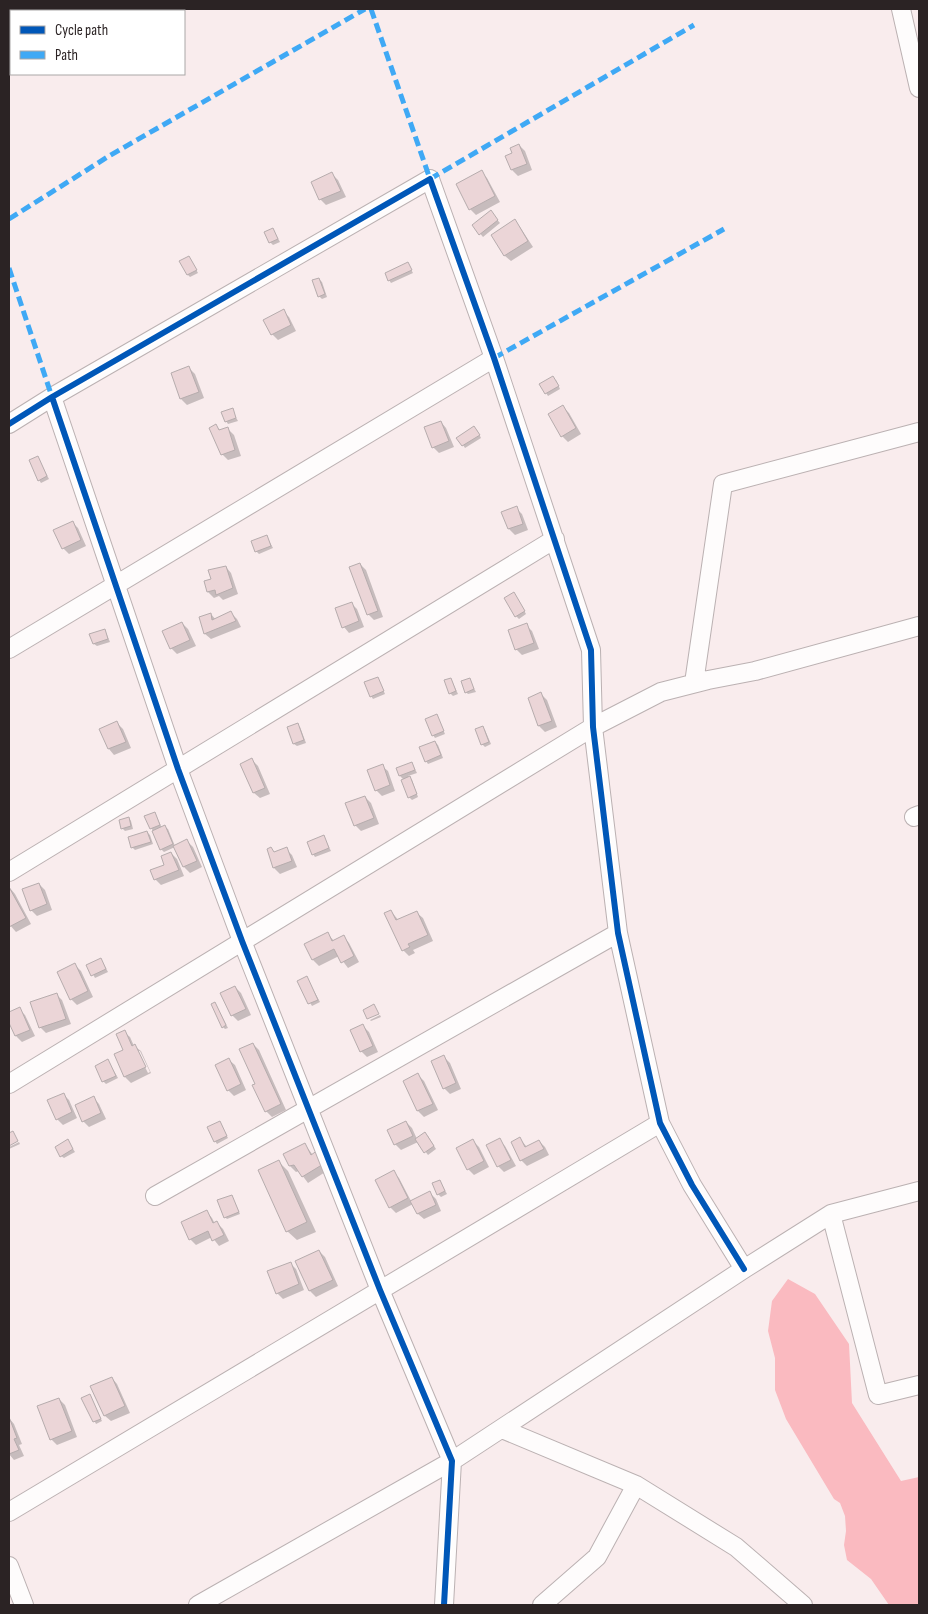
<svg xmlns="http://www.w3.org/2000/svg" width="928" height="1614" viewBox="0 0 928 1614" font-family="'Sofia Sans Condensed',sans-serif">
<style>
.forest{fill:#fabac0}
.shadow{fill:#0003;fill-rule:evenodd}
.building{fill:#ebd5d7;stroke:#b6acad}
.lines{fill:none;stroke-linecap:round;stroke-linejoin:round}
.street-casing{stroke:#bbb1b2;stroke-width:20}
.street{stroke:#fefcfc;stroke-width:18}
.quiet{stroke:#3fa9f5;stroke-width:5;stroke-dasharray:10 5;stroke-linecap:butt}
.cycleway-casing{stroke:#fff;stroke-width:9}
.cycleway{stroke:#0057b8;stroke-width:6}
</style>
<rect width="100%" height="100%" fill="#f9eced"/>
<path class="forest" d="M788,1279L815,1294L849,1344L852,1403L901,1481L919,1477V1605H889L871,1579L847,1560L844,1545L846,1531L845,1516L840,1503L834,1499L786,1419L775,1390V1358L768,1331L772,1301Z"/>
<path class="shadow" d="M519,145L525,151L532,170L518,176L512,170L507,156L513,153Z
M481,172L487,178L500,202L476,215L470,209Z
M332,174L338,180L346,197L326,205L320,199Z
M493,215L500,223L483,237L473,225Z
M514,221L520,227L533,247L511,261L505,256L492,235Z
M273,229L280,242L273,245L270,242Z
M189,257L198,273L190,277L188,275Z
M408,264L413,273L391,283L389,280Z
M319,279L322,282L327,297L322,299L319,296Z
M283,311L289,317L296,331L278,340L272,334Z
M189,368L195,374L204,398L187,405L181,399L172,374Z
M556,380L560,389L548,396L541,385Z
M563,407L569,413L581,434L568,442L562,436Z
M232,410L238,421L228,424L226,421Z
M441,422L446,428L454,447L439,453L433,447Z
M216,426L221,431L228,429L234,435L241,456L228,460L222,454Z
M477,430L481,438L465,448L463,445Z
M38,458L49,479L41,483L39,480Z
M516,508L522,514L528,530L515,535L509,529Z
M72,522L78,528L86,546L69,554L63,548Z
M267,537L273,548L259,554L256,551Z
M360,564L366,570L383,617L374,620L368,614Z
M226,567L231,573L238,594L223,600L219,596L214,598L208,592L205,582L212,580Z
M516,596L526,614L519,619L516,616Z
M351,603L357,609L364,627L349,633L344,627Z
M231,613L237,619L241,627L211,639L205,634L200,617L211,614L216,620Z
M182,623L188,629L196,646L177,654L171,648Z
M526,625L532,631L539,649L522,655L516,649Z
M105,630L110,642L97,646L94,644Z
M378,678L385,694L373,699L371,696Z
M451,679L458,694L453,696L450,693Z
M469,679L476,692L468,694L466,692Z
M541,694L547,700L557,727L545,732L539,726L529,698Z
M437,716L445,734L435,738L433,735Z
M117,723L123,729L131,748L114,755L109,749Z
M297,725L300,727L306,743L297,746L294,744L289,728Z
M483,727L485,730L491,744L485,747L482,744Z
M435,742L438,745L443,758L428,764L426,761Z
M252,760L258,766L270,794L260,798L254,793L241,764Z
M412,763L417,773L408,776L412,780L418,797L412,800L409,797L404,780L400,776L397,769Z
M382,766L388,771L395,791L382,796L376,790Z
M365,797L371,803L379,824L361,831L355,825Z
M155,813L162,828L165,827L168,829L175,846L187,841L193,847L202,867L190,873L184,867L175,847L164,852L161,849L146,816Z
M129,818L131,821L133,829L125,831L122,828Z
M147,832L150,835L153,844L135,850L132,847Z
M324,837L331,851L315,857L313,854Z
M271,849L275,853L286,849L292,855L297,867L280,874L274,868L269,850Z
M171,853L177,859L184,876L161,885L155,879L166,865Z
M39,884L45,890L52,910L37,916L31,910Z
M10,888L15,894L31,924L16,932L9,924Z
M391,911L399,921L417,913L423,918L433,941L413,950L415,953L409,956L403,950Z
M328,934L334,941L344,937L349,943L359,962L348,968L339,956L319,966L313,960L305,944Z
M101,959L108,972L95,978L88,965Z
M75,965L81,971L93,997L77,1005L71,999Z
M307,978L320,1002L312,1006L298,982Z
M235,987L241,993L251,1015L238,1021L232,1015Z
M56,994L62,1000L71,1024L46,1033L40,1027Z
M215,1003L228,1028L225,1029L223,1027Z
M19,1009L25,1015L35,1036L22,1042L16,1036L9,1020V1014Z
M380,1015L381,1017L371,1021L370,1020Z
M363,1026L369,1032L378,1052L367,1057L361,1051Z
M124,1032L130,1037L134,1046L141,1051L151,1073L131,1083L125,1077L115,1054L124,1050ZM137,1051H140L150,1072L148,1073Z
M253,1044L259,1050L286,1110L272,1117L266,1111L257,1084Z
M444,1057L450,1063L461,1089L450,1094L444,1088Z
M229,1060L235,1065L246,1090L234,1096L228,1090Z
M108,1061L118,1078L106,1084L103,1081Z
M418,1075L424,1081L438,1110L424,1117L418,1111L404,1081Z
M63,1094L69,1100L77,1118L63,1125L57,1119Z
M94,1098L99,1104L106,1119L89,1127L83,1121Z
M406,1122L412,1128L417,1139L428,1136L436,1149L428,1155L418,1142L401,1150L395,1144Z
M220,1123L228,1138L217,1144L215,1141Z
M520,1139L527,1147L539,1141L545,1147L549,1155L527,1166L521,1160Z
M499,1140L505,1146L516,1166L504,1172L498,1166Z
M68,1141L75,1152L64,1158L61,1156Z
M473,1141L479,1147L489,1167L474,1175L468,1169Z
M19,1142L20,1144L9,1149V1147Z
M305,1145L313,1155L330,1169L308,1183L299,1171L296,1172L290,1166Z
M279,1162L288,1171L316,1232L297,1240L287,1231Z
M393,1172L399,1178L411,1201L430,1193L436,1199L441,1211L424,1219L418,1214L413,1204L396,1213L390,1207Z
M440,1181L447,1194L441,1197L438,1194Z
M232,1196L240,1214L227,1219L225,1217Z
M207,1212L212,1218L215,1224L217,1223L223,1229L229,1241L219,1246L212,1237L196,1245L190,1239Z
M319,1251L325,1257L338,1286L316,1297L310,1291L297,1261Z
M290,1263L296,1269L304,1290L283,1299L277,1293Z
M112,1378L117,1384L130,1413L111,1421L105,1416Z
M89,1395L102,1421L96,1424L83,1398Z
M59,1399L65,1405L77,1437L57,1445L51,1439Z
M9,1418L14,1424L22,1444L19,1445L24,1456L14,1460L9,1454Z"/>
<path class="building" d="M519,144L527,164L511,170L505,156L512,153L510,148Z
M482,170L495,196L469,210L456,184Z
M332,172L341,191L319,200L311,182Z
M491,210L498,220L479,235L472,225Z
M515,219L528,241L504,256L491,235Z
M273,228L278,239L269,243L264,232Z
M189,256L197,270L187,275L179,261Z
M408,262L412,270L388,281L385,273Z
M319,278L325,294L318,297L312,280Z
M284,309L291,325L271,335L263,320Z
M189,366L199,392L180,399L171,373Z
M553,376L559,386L545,394L539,384Z
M563,405L576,428L561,437L548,414Z
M233,408L236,418L225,422L221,412Z
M441,421L449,441L432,448L424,427Z
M216,424L219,430L228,427L235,450L221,455L209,428Z
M474,426L480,435L462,446L456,438Z
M38,456L47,476L38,481L29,460Z
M517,506L523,524L508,529L501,512Z
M73,521L81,540L62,549L53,530Z
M267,535L271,546L255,552L251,541Z
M360,563L378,611L367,615L349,567Z
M226,566L233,588L216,595L215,590L207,592L204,581L211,579L208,570Z
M514,592L525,611L515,617L504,598Z
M352,602L359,621L342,628L335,608Z
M231,611L236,621L204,634L199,617L211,613L212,620Z
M182,622L190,640L170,649L162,631Z
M527,623L534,643L515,650L508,630Z
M105,629L108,639L93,644L89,634Z
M378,677L384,691L370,697L364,682Z
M451,678L456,691L449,694L444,680Z
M470,678L474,689L465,693L461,681Z
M541,692L552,721L538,726L528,698Z
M437,714L444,731L432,736L425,719Z
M117,721L126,742L108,749L99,729Z
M298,723L304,740L293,744L287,727Z
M483,726L489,742L481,745L475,729Z
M435,741L441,755L425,762L419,747Z
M252,758L265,788L253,793L240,764Z
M412,762L415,770L399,776L396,768Z
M383,764L390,785L375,791L367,770Z
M410,776L417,794L408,798L401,780Z
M365,796L374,818L354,826L345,803Z
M155,812L160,825L150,829L144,816Z
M129,817L131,826L121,829L119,820Z
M165,825L173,844L160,850L152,831Z
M147,831L151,842L131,848L128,837Z
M324,835L329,848L312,855L307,842Z
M187,839L197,861L183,867L173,846Z
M271,847L274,852L287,847L292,861L273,868L267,849Z
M171,852L179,870L154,880L150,870L164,865L161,856Z
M39,883L47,904L30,911L22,889Z
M9,887L26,918L9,927Z
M391,910L396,920L417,911L428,935L408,944L410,947L402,951L384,913Z
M328,932L332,941L344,935L354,956L341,963L334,949L312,960L304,944Z
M101,958L106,969L91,976L86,965Z
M75,963L88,991L70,1000L57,972Z
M307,976L318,1000L308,1004L297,981Z
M235,986L246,1009L231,1016L220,993Z
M57,993L66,1019L39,1028L30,1002Z
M215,1002L226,1025L222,1028L211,1004Z
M374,1004L379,1014L367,1019L363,1010Z
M20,1007L30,1030L15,1036L9,1023V1012Z
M363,1024L373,1046L360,1052L350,1030Z
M125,1030L132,1046L135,1044L146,1067L124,1077L114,1054L123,1050L116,1034Z
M253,1043L281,1104L265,1112L252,1085L255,1084L239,1049Z
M444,1055L456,1083L443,1089L431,1061Z
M229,1058L241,1084L227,1091L215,1065Z
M108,1059L116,1076L102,1082L95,1066Z
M418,1073L433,1104L417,1111L403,1081Z
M64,1093L72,1112L56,1120L47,1100Z
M94,1096L101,1113L82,1122L75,1105Z
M220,1121L227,1136L214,1142L207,1127Z
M406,1121L413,1136L394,1145L387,1130Z
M13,1131L18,1141L9,1146V1133Z
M425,1132L434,1146L424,1153L415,1139Z
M520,1137L525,1147L539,1140L544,1149L520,1161L511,1142Z
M500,1138L511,1160L497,1167L486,1145Z
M68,1139L73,1149L60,1157L55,1147Z
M473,1139L484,1161L467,1170L456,1148Z
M305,1143L311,1155L318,1150L325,1163L302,1177L294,1165L289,1166L283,1154Z
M279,1160L307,1222L286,1232L258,1170Z
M394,1170L408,1198L389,1208L375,1180Z
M440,1180L445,1191L437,1195L432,1183Z
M430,1191L436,1205L417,1214L410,1201Z
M232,1195L239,1212L224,1218L217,1200Z
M207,1210L213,1223L217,1221L224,1235L212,1241L208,1231L189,1240L181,1222Z
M319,1250L333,1280L309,1291L295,1261Z
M291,1262L299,1284L276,1294L267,1271Z
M112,1377L125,1406L104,1416L90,1386Z
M90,1394L101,1419L93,1422L81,1398Z
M59,1398L72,1431L50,1440L37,1406Z
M9,1417L17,1438L14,1439L19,1450L9,1454Z"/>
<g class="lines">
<defs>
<path id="street" d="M901,9L919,88
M52,397L178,769L242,941L380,1290L452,1461L444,1605
M9,424L52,397L430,179L494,358L591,650L593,727L618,933L660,1123L692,1185L744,1269
M9,649L494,358
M694,683L723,484L919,432
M914,817L919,815
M9,872L555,539
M9,1084L593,727L661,692L708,680L755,671L919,626
M155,1196L618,933
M831,1214L878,1395L919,1385
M502,1429L636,1485L736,1547L803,1605
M9,1512L660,1123
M9,1566L24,1605
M198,1605L452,1461L744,1269L831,1214L919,1191
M542,1605L597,1557L636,1485"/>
</defs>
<use href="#street" class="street-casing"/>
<use href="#street" class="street"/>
<path class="quiet" d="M371,9L430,179L694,25
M9,219L109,156L365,9
M9,268L52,397
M494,358L724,229"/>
<defs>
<path id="cycleway" d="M52,397L178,769L242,941L380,1290L452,1461L444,1605
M9,424L52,397L430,179L494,358L591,650L593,727L618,933L660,1123L692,1185L744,1269"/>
</defs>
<use href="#cycleway" class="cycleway-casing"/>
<use href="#cycleway" class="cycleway"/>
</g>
<rect width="928" height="1614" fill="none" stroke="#2b2324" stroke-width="20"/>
<rect x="10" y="10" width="175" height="65" fill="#ffffff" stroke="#aaa7a7"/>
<rect x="20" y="26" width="25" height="8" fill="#0057b8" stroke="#aaa7a7"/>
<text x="55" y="35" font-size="15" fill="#2b2324">Cycle path</text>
<rect x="20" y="51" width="25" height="8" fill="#3fa9f5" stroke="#aaa7a7"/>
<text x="55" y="60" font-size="15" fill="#2b2324">Path</text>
</svg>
